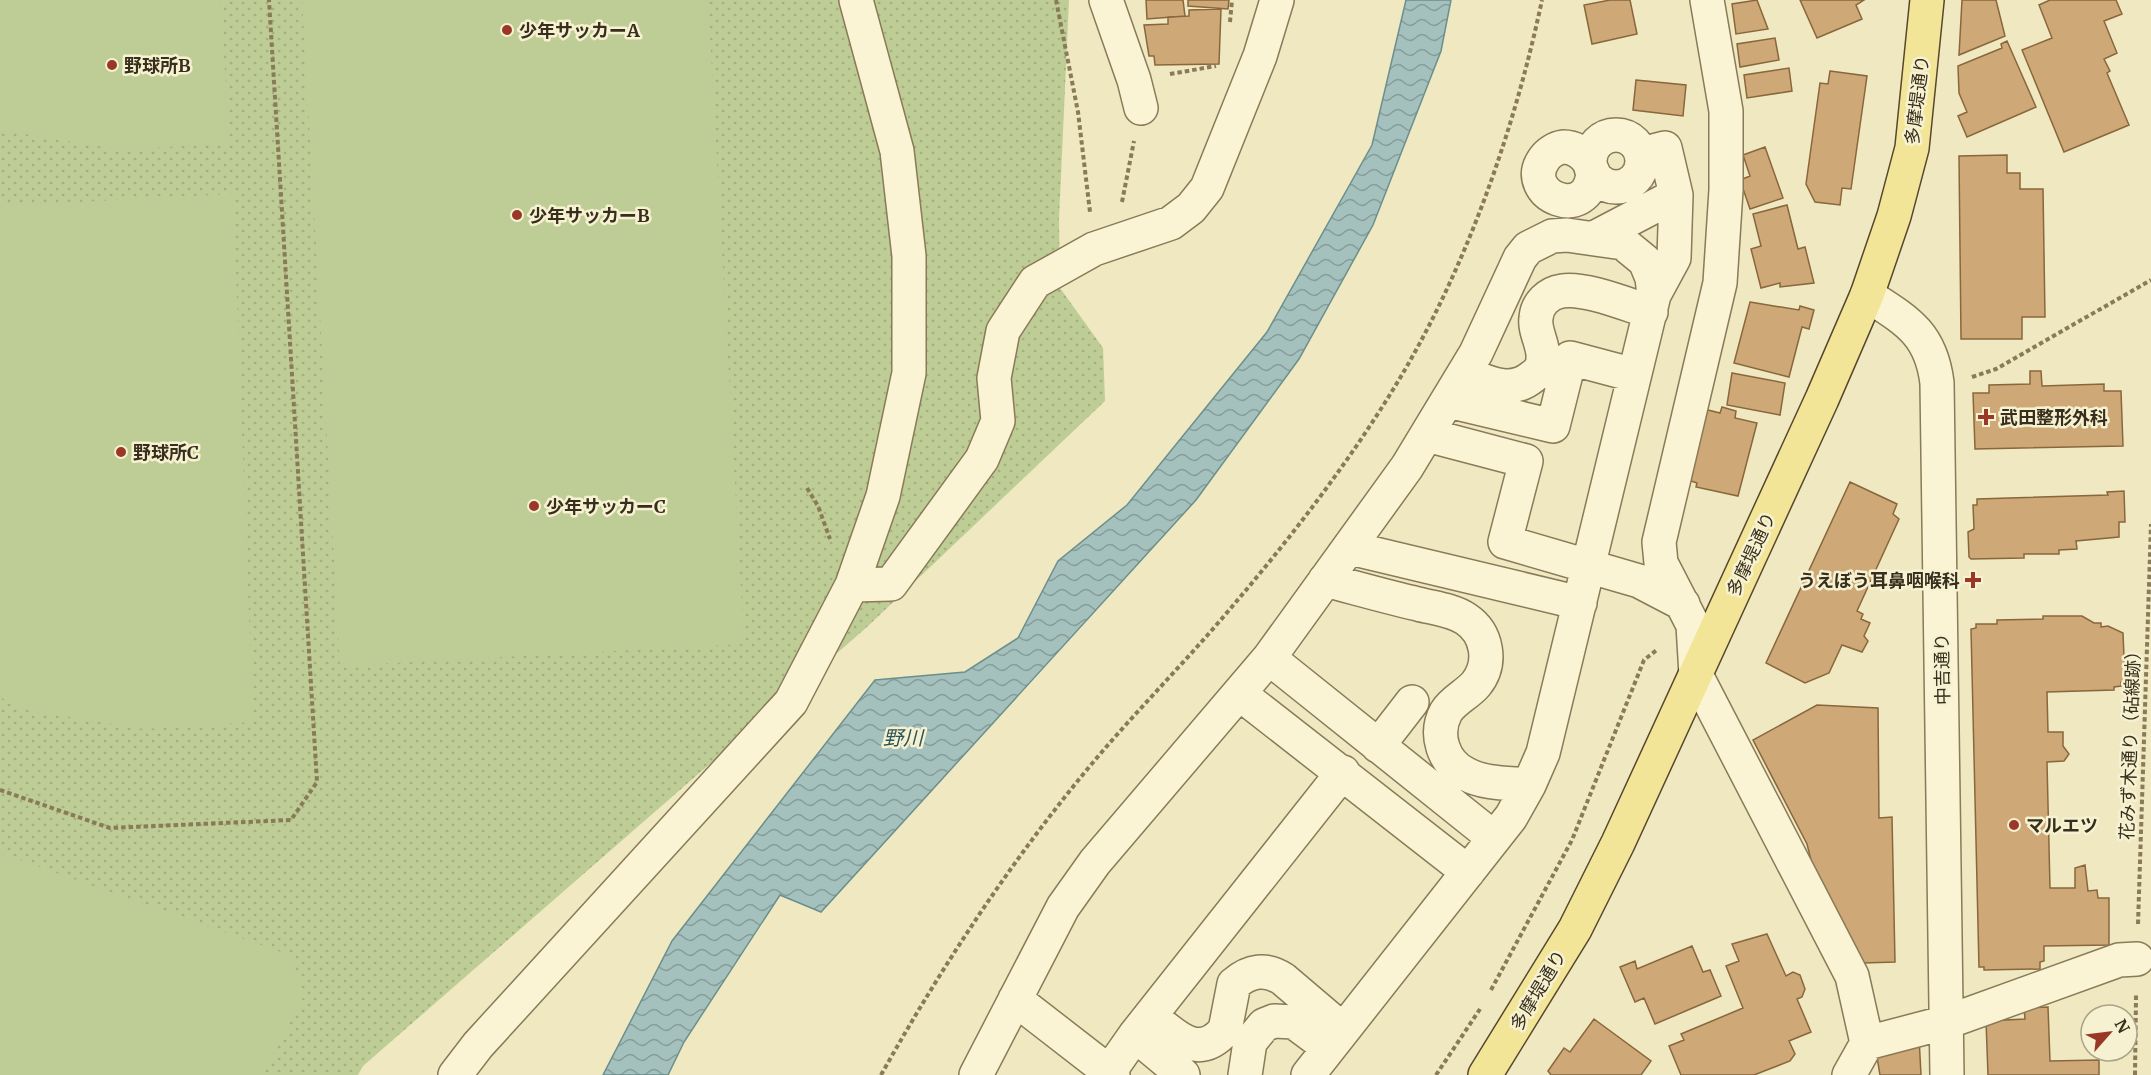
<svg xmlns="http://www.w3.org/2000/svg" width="2151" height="1075" viewBox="0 0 2151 1075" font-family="Merriweather,'Noto Sans JP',serif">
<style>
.grass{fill:url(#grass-dots)}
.pitch{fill:#becd95}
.water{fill:url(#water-waves);stroke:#6b8f8c;stroke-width:1.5}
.building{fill:#cea876;stroke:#89673d;stroke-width:1.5}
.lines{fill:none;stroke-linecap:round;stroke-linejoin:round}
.minor-casing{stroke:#897a58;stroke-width:36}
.major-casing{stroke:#56472d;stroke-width:36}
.path{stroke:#897a58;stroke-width:4;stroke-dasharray:4.5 3;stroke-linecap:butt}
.minor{stroke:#faf4d5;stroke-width:33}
.major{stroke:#f3e598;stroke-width:33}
.poi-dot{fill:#993827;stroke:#f6f1d1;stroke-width:2}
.labels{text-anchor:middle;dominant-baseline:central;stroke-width:5;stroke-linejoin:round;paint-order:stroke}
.poi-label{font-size:18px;font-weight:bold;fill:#382e1d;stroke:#f6f1d1;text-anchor:start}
.street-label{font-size:18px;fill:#382e1d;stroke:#f6f1d1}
.water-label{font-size:20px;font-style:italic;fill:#2c5458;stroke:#f6f1d1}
</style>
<defs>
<pattern id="grass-dots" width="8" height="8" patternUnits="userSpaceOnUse" patternTransform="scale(1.5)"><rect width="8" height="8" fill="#becd95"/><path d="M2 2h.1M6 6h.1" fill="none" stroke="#a4b080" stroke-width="1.8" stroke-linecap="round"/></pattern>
<pattern id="water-waves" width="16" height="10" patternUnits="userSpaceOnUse" patternTransform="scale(1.5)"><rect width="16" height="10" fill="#a4c1bd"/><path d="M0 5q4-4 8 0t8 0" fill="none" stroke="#879d99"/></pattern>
</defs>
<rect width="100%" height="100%" fill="#efe8c1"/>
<path class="grass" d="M0,0H1069L1059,219L1060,288L1103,348L1105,401L867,627L363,1066L358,1075H0Z"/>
<path class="pitch" d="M0,0H220L230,143L122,150L0,130Z
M302,0H708L744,644L340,666Z
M233,194L253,722L144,729L21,709L0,697V206Z
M0,853L292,956L304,996L263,1075H0Z"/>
<path class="water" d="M1406,0H1451L1441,51L1373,225L1299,359L1196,500L821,912L780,895L684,1042L668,1075H603L672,941L875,680L965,672L1018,638L1058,561L1127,505L1267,332L1372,145Z"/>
<path class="building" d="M1146,0H1183L1185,16L1147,19Z
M1188,0H1229L1228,9L1188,6Z
M1610,0H1630L1637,34L1592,44L1584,5Z
M1757,0L1768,29L1736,34L1732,4Z
M1800,0H1864L1856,5L1862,19L1817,38Z
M1962,0H1996L2005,36L1959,55Z
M2050,0H2116L2122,14L2104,21L2117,53L2104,59L2110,71L2107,73L2129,125L2064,152L2022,50L2052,38L2039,5Z
M1221,9L1219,64L1155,65L1154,56H1149L1144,25L1168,24V17L1189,16V10Z
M1775,38L1779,60L1740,67L1737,44Z
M2007,41L2036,107L1967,137L1958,116L1967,112L1959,93L1958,66L2002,48L2001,44Z
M1789,68L1792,91L1747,98L1744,75Z
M1830,71L1867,76L1851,189L1842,188L1840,205L1815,202L1806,184L1820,83L1828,84Z
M1636,80L1686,85L1683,116L1633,110Z
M1765,147L1783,198L1750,209L1740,180L1750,176L1743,155Z
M2007,155V173H2020V189H2043L2045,317H2022V339H1961L1959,156Z
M1787,205L1798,249L1805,247L1814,283L1780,287V283L1761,288L1751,249L1761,246L1753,214Z
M1750,302L1799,310L1800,306L1814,310L1809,329L1802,327L1789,377L1734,363Z
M2030,371H2041L2042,386L2104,384V391H2121L2123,446L1975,449L1973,393H1989V385L2030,384Z
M1732,373L1785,383L1780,415L1727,405Z
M1722,407L1736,411L1735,418L1757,423L1738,496L1696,487L1697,483L1688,480L1704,409L1720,413Z
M1850,482L1897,504L1893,514L1899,519L1857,611L1863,614L1861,619L1870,623L1864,636L1868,641L1862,652L1842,645L1829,673L1805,683L1766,663Z
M2124,491L2125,522H2119V537L2076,541L2077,549L2059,550V554H2024V558L1971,559L1969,557L1968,532L1974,529L1973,505H1977V499L2108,495L2107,492Z
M2043,616H2082L2094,623H2101V627L2108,626L2123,633L2125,682H2121V686L2114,687V690L2047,692L2048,732H2063V746L2069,754L2064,761L2047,762L2050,888H2075V868L2085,865L2088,891L2097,890L2098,898H2109V945L2044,946V961L2040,962V969L1984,970V967H1979L1971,629L1976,628V624H1997V620L2043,619Z
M1817,705L1878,708L1879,818L1892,817L1895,962L1863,963L1814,872L1807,844L1753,740Z
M1767,934L1786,976L1793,972L1800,975L1805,989L1802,997L1797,999L1811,1032L1789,1041L1795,1054L1790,1061L1754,1075H1681L1669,1046L1684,1040L1681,1034L1743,1008L1726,966L1739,961L1732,944Z
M1692,946L1703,972L1710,970L1721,996L1655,1024L1644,998L1635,1002L1620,967L1635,961L1637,969Z
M2048,1007L2050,1061L2099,1060V1075H1988L1986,1021L2025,1019L2024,1008Z
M1594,1019L1651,1061L1641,1075H1551L1548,1071L1564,1048L1570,1052Z
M1919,1037L1921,1075H1880L1876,1051Z"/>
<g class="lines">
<defs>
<path id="minor" d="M1106,0L1134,80L1141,108
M1707,0L1726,111V190L1720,283L1659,542L1661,563L1693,625L1696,675L1852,976L1867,1043L1947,1022L2119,960L2137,959
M1590 161a26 26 0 1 1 52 0a26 26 0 1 1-52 0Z
M1642,154L1665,148L1676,195L1674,258L1654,295
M1590,163C1584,154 1575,147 1563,147C1556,148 1548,153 1544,159C1519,195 1589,225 1593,172
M1594,238L1676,195
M1867,295C1906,320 1931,333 1937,383L1947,1075
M1464,373C1487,382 1510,395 1532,377C1539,372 1543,367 1543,358C1544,345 1534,331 1536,318C1537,304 1548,293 1562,291C1585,287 1628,305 1651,312
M1448,401L1553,426L1570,358L1634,375
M1427,435L1526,461L1505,542L1639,581L1683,604
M1350,548L1580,603
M1325,580C1356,588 1387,597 1418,604C1433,608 1453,610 1466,619C1487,633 1493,663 1476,684C1468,694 1453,700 1446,712C1434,734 1443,763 1466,774C1484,784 1509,783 1529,785
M852,585L891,584L982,459L998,421L994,378L1003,331L1035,282L1094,249L1171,223L1191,208L1207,188L1260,56L1277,0
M1269,658L1494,838
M1240,694L1468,872
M1378,746L1412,702
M1015,999L1113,1075
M1151,1016C1175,1036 1198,1061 1225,1030L1234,984C1250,970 1266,968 1283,979L1343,1030
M1135,1035L1183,1075
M455,1075L478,1045L791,702L852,585L883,496L909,373V256L897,151L856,0
M976,1075L1063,907L1095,862L1269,658L1407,467L1476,353L1520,258L1528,248L1552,236L1567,235L1623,243L1645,261L1652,278L1654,295L1543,753L1529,785L1511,817L1308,1075
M1107,1075L1135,1035L1343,772
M1245,1075L1250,1042L1264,1025L1274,1021L1294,1022L1329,1048
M1849,1075L1867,1043"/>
<path id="major" d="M1485,1075L1575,929L1618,843L1822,399L1867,295L1894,216L1912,148L1927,0"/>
</defs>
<use href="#minor" class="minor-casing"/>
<use href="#major" class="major-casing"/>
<path class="path" d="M1056,0L1078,112L1090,212
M1230,22L1232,0
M1170,74L1216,66
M1122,202L1134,141
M1972,377L1996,369L2151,280
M807,488L818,506L830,539
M0,790L110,828L291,820L317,782L269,0
M2138,924L2151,524
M1491,990L1572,840L1644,660L1658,649
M881,1075C941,968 1007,867 1085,772C1131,716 1183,665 1230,609C1289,540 1347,465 1394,388C1465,272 1514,132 1542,0
M1436,1075L1480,1009
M2135,1075L2136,995"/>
<use href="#minor" class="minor"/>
<use href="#major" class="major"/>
</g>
<g class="poi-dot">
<circle cx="507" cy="30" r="6"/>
<circle cx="112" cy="65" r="6"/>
<circle cx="517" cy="215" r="6"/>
<path d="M1983 408h6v6h6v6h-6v6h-6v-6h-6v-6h6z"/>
<circle cx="121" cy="452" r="6"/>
<circle cx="534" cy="506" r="6"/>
<path d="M1970 571h6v6h6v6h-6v6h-6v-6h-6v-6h6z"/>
<circle cx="2014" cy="825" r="6"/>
</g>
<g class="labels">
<g class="poi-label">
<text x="519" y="30">少年サッカーA</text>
<text x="124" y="65">野球所B</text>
<text x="529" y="215">少年サッカーB</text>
<text x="2000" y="417">武田整形外科</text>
<text x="133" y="452">野球所C</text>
<text x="546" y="506">少年サッカーC</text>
<text x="1960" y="580" text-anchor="end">うえぼう耳鼻咽喉科</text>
<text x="2026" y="825">マルエツ</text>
</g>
<g class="street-label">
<text transform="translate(1917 100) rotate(-83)">多摩堤通り</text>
<text transform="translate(1751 554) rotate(-65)">多摩堤通り</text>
<text transform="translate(1942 669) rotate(-91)">中吉通り</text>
<text transform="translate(2130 741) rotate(-88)">花みず木通り（砧線跡）</text>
<text transform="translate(1538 990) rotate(-59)">多摩堤通り</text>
</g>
<g class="water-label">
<text x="903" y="737">野川</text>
</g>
</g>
<g transform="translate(2109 1033) rotate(62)"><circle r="28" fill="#f6f1d1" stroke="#aaa389" stroke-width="1.5"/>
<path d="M0-4.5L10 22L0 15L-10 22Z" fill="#993827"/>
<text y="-9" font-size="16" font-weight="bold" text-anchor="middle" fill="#382e1d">N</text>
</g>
</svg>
